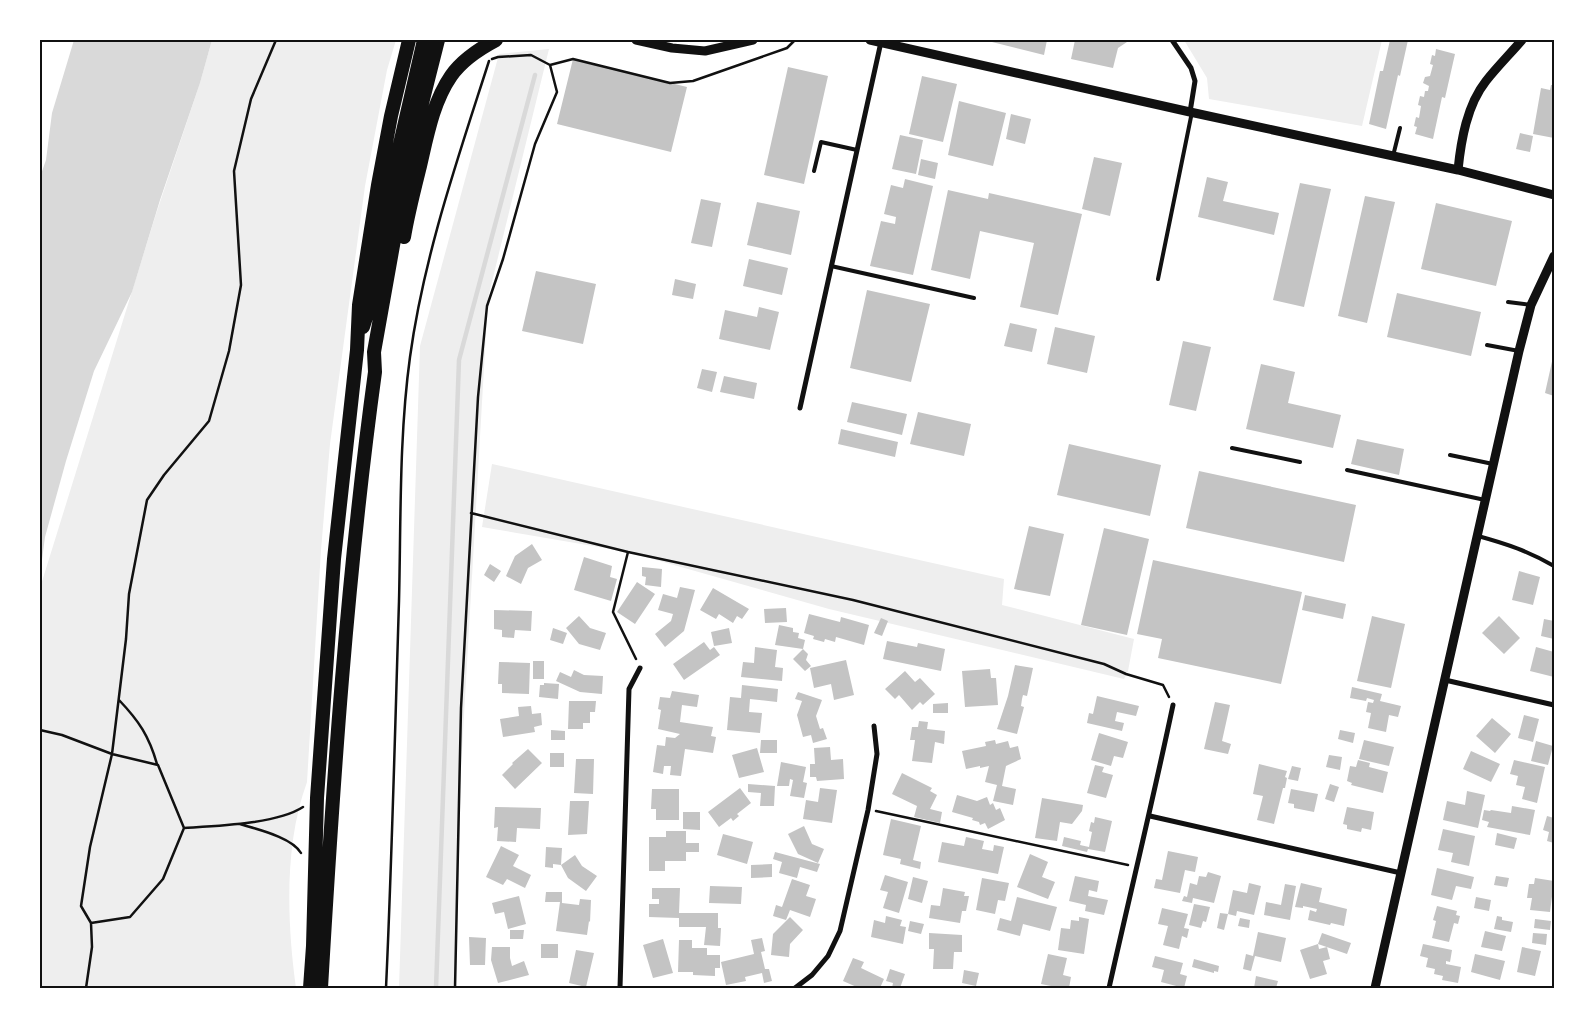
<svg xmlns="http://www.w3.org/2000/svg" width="1594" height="1028" viewBox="0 0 1594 1028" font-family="'Roboto Condensed',sans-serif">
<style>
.green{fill:#eee}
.water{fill:#d9d9d9}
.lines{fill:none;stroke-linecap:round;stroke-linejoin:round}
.stream{stroke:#d9d9d9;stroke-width:4.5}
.building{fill:#c4c4c4}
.path{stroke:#111;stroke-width:2.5}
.service{stroke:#111;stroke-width:4}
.minor{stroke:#111;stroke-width:5}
.tertiary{stroke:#111;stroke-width:9}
.trunk{stroke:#111;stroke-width:14}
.neatline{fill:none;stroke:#111;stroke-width:2}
</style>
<rect width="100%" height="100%" fill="#fff"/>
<path class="green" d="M212,40H396L387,70L365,186L330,444L321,550L307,782C284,844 287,923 296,988H40V588L156,214L200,83Z
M1184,40H1382L1362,126L1209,99L1207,78Z
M549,49L488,298L461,768L456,988H399L420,346L499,54Z
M492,464L1004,579L1002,605L1134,639L1128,671L1124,679L829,609L628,552L482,527Z"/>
<path class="water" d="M74,40H212L200,83L160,200L132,292L94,371L66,461L45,537L40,575V177L46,160L52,113Z"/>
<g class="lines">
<path class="stream" d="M436,988L459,360L535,75"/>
</g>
<path class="building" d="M984,40H1047L1044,55Z
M1075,40H1130L1118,48L1113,68L1071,59Z
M1390,40H1408L1400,76L1398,75L1386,129L1369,124L1380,71H1383Z
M1436,49L1455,54L1445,98L1442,97L1433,139L1415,134L1417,127L1414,126L1416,117L1419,118L1421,106L1418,105L1420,96L1424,97L1425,91H1428L1429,86L1423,83L1425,77L1430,76L1433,65L1430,64L1432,55L1435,56Z
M573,59L687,87L671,152L557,124Z
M788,67L828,76L804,184L764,175Z
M922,76L957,84L943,142L909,134Z
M1551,85H1554V138L1533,134L1541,88L1550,90Z
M959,101L1006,113L993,166L948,155Z
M1011,114L1031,119L1025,144L1006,139Z
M1520,133L1533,136L1530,152L1516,149Z
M900,135L923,140L916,174L892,169Z
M1094,157L1122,163L1110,216L1082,209Z
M921,159L938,163L935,179L918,175Z
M1207,177L1228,182L1223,201L1279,213L1274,235L1198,217Z
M905,179L933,186L913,275L870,266L881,221L895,224L896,217L884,214L891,185L903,188Z
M1300,183L1331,189L1304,307L1273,300Z
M948,190L988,199L989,193L1082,214L1058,315L1020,307L1034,243L980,231L970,279L931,270Z
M1365,196L1395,202L1367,323L1338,316Z
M701,199L721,203L712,247L691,243Z
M757,202L800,211L791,255L747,245Z
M1436,203L1512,221L1496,286L1421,269Z
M749,259L788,268L782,295L743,286Z
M536,271L596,284L583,344L522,331Z
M675,279L696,284L693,299L672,295Z
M867,290L930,304L911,382L850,368Z
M1397,293L1481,312L1471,356L1387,337Z
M759,307L779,312L770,350L719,339L725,310L757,317Z
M1010,323L1037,329L1032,352L1004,346Z
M1055,327L1095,336L1087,373L1047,364Z
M1183,341L1211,347L1196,411L1169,405Z
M1553,357H1554V396L1545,393Z
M1261,364L1295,372L1288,403L1341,415L1333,448L1246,429Z
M702,369L717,372L712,392L697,388Z
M724,376L757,383L754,399L720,392Z
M852,402L907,414L902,435L847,422Z
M918,412L971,424L964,456L910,444Z
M841,429L898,442L895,457L838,444Z
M1357,439L1404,449L1399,475L1351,464Z
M1069,444L1161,465L1150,516L1057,495Z
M1199,471L1356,505L1344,562L1186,528Z
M1029,526L1064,534L1050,596L1014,589Z
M1104,528L1149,539L1127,635L1081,625Z
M532,544L542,560L528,568L521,584L506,576L515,556Z
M584,557L612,566L610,577L617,579L611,601L574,590Z
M1153,560L1302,592L1281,684L1158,658L1162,639L1137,634Z
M490,564L501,571L494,582L484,575Z
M642,567L662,569L661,587L645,585L646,577L642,576Z
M1519,571L1540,577L1533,605L1512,600Z
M637,582L655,594L635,624L617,612Z
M680,587L695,590L684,631L665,647L655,634L671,621L673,614L658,610L663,594L677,598Z
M713,588L749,609L742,619L737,616L733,623L719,614L716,619L700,610Z
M1305,595L1346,604L1343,619L1302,610Z
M786,608L787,622L765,623L764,609Z
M494,610L532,611L531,631L515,630L514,638L502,637V630L494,629Z
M809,614L840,622L841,617L869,625L864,645L836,637L835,642L825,639L824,642L813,639L814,636L804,633Z
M579,616L590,628L606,633L600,650L579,644L566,628Z
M1372,616L1405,624L1391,688L1357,681Z
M1499,616L1520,638L1504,654L1482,633Z
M881,618L888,621L882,636L874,633Z
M1544,619L1554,621V639L1541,636Z
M779,625L793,628V632L799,633L798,638L805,640L803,649L775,645Z
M553,628L567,633L563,644L550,640Z
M729,628L732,643L714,646L711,632Z
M887,641L917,647L918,643L945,649L941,671L883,659Z
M704,642L710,650L714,647L720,655L684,680L673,664Z
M755,647L777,650L775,667L783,668L782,681L741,677L743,662L754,663Z
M1536,647L1554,652V677L1530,671Z
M803,649L808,654L806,660L811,666L805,671L793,659Z
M846,660L854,695L834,700L831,684L814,688L810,668Z
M533,661H544V679H533Z
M499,662L530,663L529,694L502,693V684H498Z
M1015,665L1033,668L1027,696L1023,695L1022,699L1021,706L1024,707L1017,734L997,729L1008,696Z
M990,669L991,678H996L998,705L965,707L962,671Z
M574,670L584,675L603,676L602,694L580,692L556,681L560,672L571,677Z
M905,671L915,682L920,678L935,694L923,705L920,702L912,710L899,695L895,699L885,689Z
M544,683L559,684L558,699L539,697L540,685H544Z
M742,685L778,689L777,702L750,699L749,712L762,713L760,733L727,730L730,697L741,698Z
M1352,687L1382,694L1380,701L1401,706L1398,717L1389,715L1386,732L1368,728L1371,713L1366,712L1368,702L1373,703L1374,700L1367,698L1366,701L1350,698Z
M672,691L699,695L697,707L682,705L680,722L713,727L711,736L716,737L713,753L685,749L681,776L670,775L671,766H664L663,774L653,772L657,745L665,746L666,737L675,738L680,734L658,729L661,710L658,709L660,697L670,698Z
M798,692L822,700L816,716L820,729L823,728L827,739L813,743L811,735L803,737L797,715L802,701L795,699Z
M1097,696L1139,706L1136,716L1117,712L1115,721L1124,723L1122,731L1087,723L1089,713L1093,714Z
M569,701H596L595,712H590V723H583V729H568Z
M1215,702L1230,705L1222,741L1231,744L1228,754L1204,749Z
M948,703V713H933V704Z
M531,706L532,714L541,713L542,725L534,727L535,732L503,737L500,719L519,716L518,707Z
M1524,715L1539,719L1533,742L1518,738Z
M1492,718L1511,734L1495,753L1476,736Z
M919,721L928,722L927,729L945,731L944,744L935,742L932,763L912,761L915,740H910L912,727H918Z
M551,730L565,731V740H551Z
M1340,730L1355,733L1353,743L1338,739Z
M1099,733L1128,742L1123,758L1114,756L1111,766L1091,760Z
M761,740H777V753H760Z
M995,740L996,744L1008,741L1010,748L1018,746L1021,759L1006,766L1002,786L1016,789L1013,805L993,801L997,785L985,782L989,766L980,768V766L966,769L962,751L986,746L985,742Z
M1364,740L1394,747L1389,766L1359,759Z
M1536,741L1553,746L1548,765L1531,761Z
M830,747L831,760L843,759L844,779L817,781L816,777H810V764H815L814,748Z
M757,748L764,772L739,778L732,755Z
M528,749L542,763L515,789L502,775L513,764L512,763Z
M1471,751L1500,764L1491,782L1463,769Z
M550,753H564V767H550Z
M1329,755L1342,757L1340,770L1326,767Z
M576,759H594L593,794L574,793Z
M1358,760L1370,763L1369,767L1388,772L1383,793L1351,785L1352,783L1347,781L1350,766L1356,767Z
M1514,760L1545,767L1537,803L1522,799L1525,787L1516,785L1518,776L1510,774Z
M781,762L806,767L803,782L807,783L804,798L790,796L793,780L790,779L789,786H777Z
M1259,764L1287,771L1285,777L1287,778L1285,788H1283L1274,824L1257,820L1263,796L1253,794Z
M1095,765L1104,767L1102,772L1113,775L1106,798L1087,793Z
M1292,766L1301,768L1298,781L1288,779Z
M902,773L932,788L930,791L937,795L930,809L942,812L940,823L914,817L917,806L892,794Z
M748,784L775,786L774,806H760L761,793L748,792Z
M1330,784L1339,787L1334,802L1325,799Z
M740,788L751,803L737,814L739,816L733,821L731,818L719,827L708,812Z
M820,788L837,790L832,823L803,819L806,800L818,802Z
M652,789H679V820H656V809H651Z
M1291,789L1318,794L1314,812L1294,808V804L1288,803Z
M1467,791L1485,795L1478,828L1443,820L1447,801L1465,805Z
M957,795L977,801L987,797L990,805L993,803L996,810L1000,808L1005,820L988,829L985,823L980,825L979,822L972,820L973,818L952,812Z
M1042,798L1083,805L1082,811L1072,824L1060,822L1057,841L1035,838Z
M570,801H589L587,834L568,835Z
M1512,806L1535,810L1530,835L1487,827L1489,822L1482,820L1484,810L1490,811L1491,810L1511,813Z
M495,807L541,808L540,829L517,828L516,842L497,841L498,827L494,828Z
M1347,807L1374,812L1371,830L1362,828L1361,832L1347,829V825L1343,824Z
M683,812H700V830L683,829Z
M1547,816L1554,818V843L1547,841L1549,832L1543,830Z
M1095,817L1112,821L1105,852L1088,849L1087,852L1062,846L1064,837L1081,841L1080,845L1089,847L1092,832L1089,831L1091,822L1094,823Z
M891,819L921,826L913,860L921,862L920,869L900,864L901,859L883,855Z
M804,826L812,844L824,849L818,863L798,854L788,834Z
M1443,829L1475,836L1469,866L1451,862L1453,853L1438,850Z
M666,831H686V843H699V852H686V861H665V871H649V837H666Z
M1497,833L1517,838L1514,849L1495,845Z
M723,834L753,842L747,864L717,855Z
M966,837L984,841L982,849L993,851L994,845L1004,847L998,874L938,862L942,842L964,846Z
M501,846L519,855L513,866L531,875L525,888L507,879L503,885L486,877Z
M546,847L562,848L561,865L575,855L582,866L597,876L586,891L568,878L561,865L553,864V868L545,867Z
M1168,851L1198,857L1195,872L1185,870L1180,893L1154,888L1156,879L1162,880Z
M775,852L820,864L817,872L800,867L797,878L779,873L782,862L773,859Z
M1030,854L1048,862L1042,877L1055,882L1048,899L1017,887Z
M772,864V877L751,878V865Z
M1437,868L1474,877L1471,889L1456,886L1452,900L1431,895Z
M1208,872L1221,876L1214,903L1193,898L1192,903L1182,901L1184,896L1187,897L1190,883L1197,885L1199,876L1206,877Z
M885,875L908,882L899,913L883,908L888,892L880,890Z
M1075,876L1099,881L1097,892L1089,890L1088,896L1108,900L1104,915L1085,911L1086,905L1069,901Z
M1496,876L1509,878L1507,887L1494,885Z
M913,877L928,881L922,903L908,899Z
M982,878L1009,883L1005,901L998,900L995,914L976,910Z
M1535,878L1554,881L1550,912L1530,910L1532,898H1527L1529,884H1534Z
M792,879L810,885L806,896L816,899L810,917L790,910L786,920L773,916L776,905L782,907Z
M1249,883L1261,886L1254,915L1237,911L1236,916L1228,914L1233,890L1247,893Z
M1301,883L1322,888L1319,902L1347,909L1344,926L1331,923L1330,925L1308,920L1310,910L1316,912L1317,909L1303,906V908L1295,907Z
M1285,884L1296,886L1290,920L1264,915L1266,902L1281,905Z
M710,886L742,887L741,904L709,903Z
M652,888H680L679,913H718V928H721L720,946L704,945L706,927H679V918L649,917V904H659V899H652Z
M943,888L965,892L964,896H969L966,911H962L960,923L929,918L931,905L940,906Z
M546,892H562V903L579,905L580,899L591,900L590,922L589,921L587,935L556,931L560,902H545Z
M519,896L526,924L508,929L504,912L495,914L492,903Z
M1017,897L1057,907L1050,931L1023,924L1020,936L997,930L1000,918L1011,921Z
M1476,897L1491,900L1489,911L1474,908Z
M1194,904L1210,907L1206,922L1203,921L1201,928L1189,925Z
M1437,906L1457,911L1456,915L1460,916L1458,924L1454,923L1449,942L1432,938L1436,921L1433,920Z
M1162,908L1188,914L1184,928L1189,929L1187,938L1182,936L1179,949L1163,945L1168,926L1158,924Z
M1220,913L1228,914L1224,930L1217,928Z
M886,916L902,920L900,926L906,927L903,944L871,937L874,920L885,923Z
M1497,916L1502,917V920L1513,922L1511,932L1494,929Z
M790,917L803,930L790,944L789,957L771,955L773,934Z
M1079,917L1089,919L1084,954L1058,950L1061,928L1070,929L1071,920L1079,921Z
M1240,918L1250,920L1249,928L1238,926Z
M1535,919L1551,921L1550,930L1534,928Z
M910,921L924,924L921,934L908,931Z
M510,930H524L523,939H510Z
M1485,931L1506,936L1502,951L1481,947Z
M1258,932L1286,938L1281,962L1255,956L1251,971L1243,969L1246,954L1253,956Z
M929,933L962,935V952H954L953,969H933L934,949H929Z
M1322,933L1351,943L1347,954L1318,944Z
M1533,933L1547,934L1546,945L1532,943Z
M469,937L486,938L485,965H470Z
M762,938L765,951L761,952L765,969H769L772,981L764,983L762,973L745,977L746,981L726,985L721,962L754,954L751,940Z
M663,939L673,973L653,978L643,945Z
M679,940H692V948H707V955H720V968H715V976L693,975V972H678Z
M541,944H558V958H541Z
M1318,944L1319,949L1327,947L1330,959L1323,961L1327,974L1310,979L1300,950Z
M1423,944L1452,950L1450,962L1446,961V964L1461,967L1458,983L1442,980L1443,976L1434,974L1435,969L1426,967L1428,958L1420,956Z
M492,947H510V958L512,966L524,961L529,975L498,983L491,960Z
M1522,947L1541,951L1535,976L1517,972Z
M576,950L594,953L586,987L569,983Z
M1048,954L1067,958L1063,975L1071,977L1069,988H1051V986L1041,984Z
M1475,954L1505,961L1500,980L1471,972Z
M1155,956L1183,963L1180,974L1187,976L1184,988L1161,982L1164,970L1152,967Z
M853,958L864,962L861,968L884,979L880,988H859L843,981Z
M1194,959L1219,966L1218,972L1214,971V973L1192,967Z
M890,969L905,974L900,988H892L893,983L886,981Z
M964,970L979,973L976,986L962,983Z
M1256,976L1278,981L1276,988H1254Z"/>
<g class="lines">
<path class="path" d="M550,65L573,59L670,83L693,81L787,48L795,40
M471,513L628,552L853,600L1104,664L1126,674L1163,685L1169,697
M628,552L613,612L636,659
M119,700C139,721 149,736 157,764
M40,730L62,735L112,754L158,765L184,828L163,879L130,917L91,923
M876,811L1128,865
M240,824C256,829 292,837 301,853
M184,828C216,826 277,824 303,807
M86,988L92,947L91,923L81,906L90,847L112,754L126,639L129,594L147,500L164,475L209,421L229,351L241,285L234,171L251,99L276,40
M386,988C392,859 395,730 399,601C401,520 399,437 410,357C424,255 458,158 489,61
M455,988L461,708L478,397L487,306L503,259L535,144L557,92L550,65L531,55L498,57L492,59"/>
<path class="service" d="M1393,156L1400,128
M814,171L821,142L857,150
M831,266L974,298
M1158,279L1192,112
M1508,302L1531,305
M1487,345L1519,351
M1232,448L1300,462
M1450,455L1493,464
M1347,470L1485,500
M1478,536C1507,544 1528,551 1554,566"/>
<path class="minor" d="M1172,40L1191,68L1195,81L1190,112
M800,408L881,42
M1445,680L1554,705
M1150,816L1401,873
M620,988L629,689L640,668
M795,988L812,975L828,956L840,931L868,810L877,754L874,726
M1109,988C1130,894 1153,800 1173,705"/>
<path class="tertiary" d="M636,40L672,48L705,51L753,40
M870,40L1190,112L1458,170L1554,195
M1458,170C1461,140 1467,105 1486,81C1497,67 1510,54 1522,40
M1375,988L1519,351L1531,305L1554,256"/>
<path class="trunk" d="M404,237C408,213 414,190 420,166C427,136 433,102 451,76C462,60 479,49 496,40
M363,327L369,308L388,196L424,40
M310,988L313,946L317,798L334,559L357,350L359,305L378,185L391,116L409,40
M321,988C333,782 347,576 375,372L374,352L402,195L416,127L438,40"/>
</g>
<rect width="1594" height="1028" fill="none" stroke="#ffffff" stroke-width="82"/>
<rect x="41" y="41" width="1512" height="946" class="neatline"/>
</svg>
